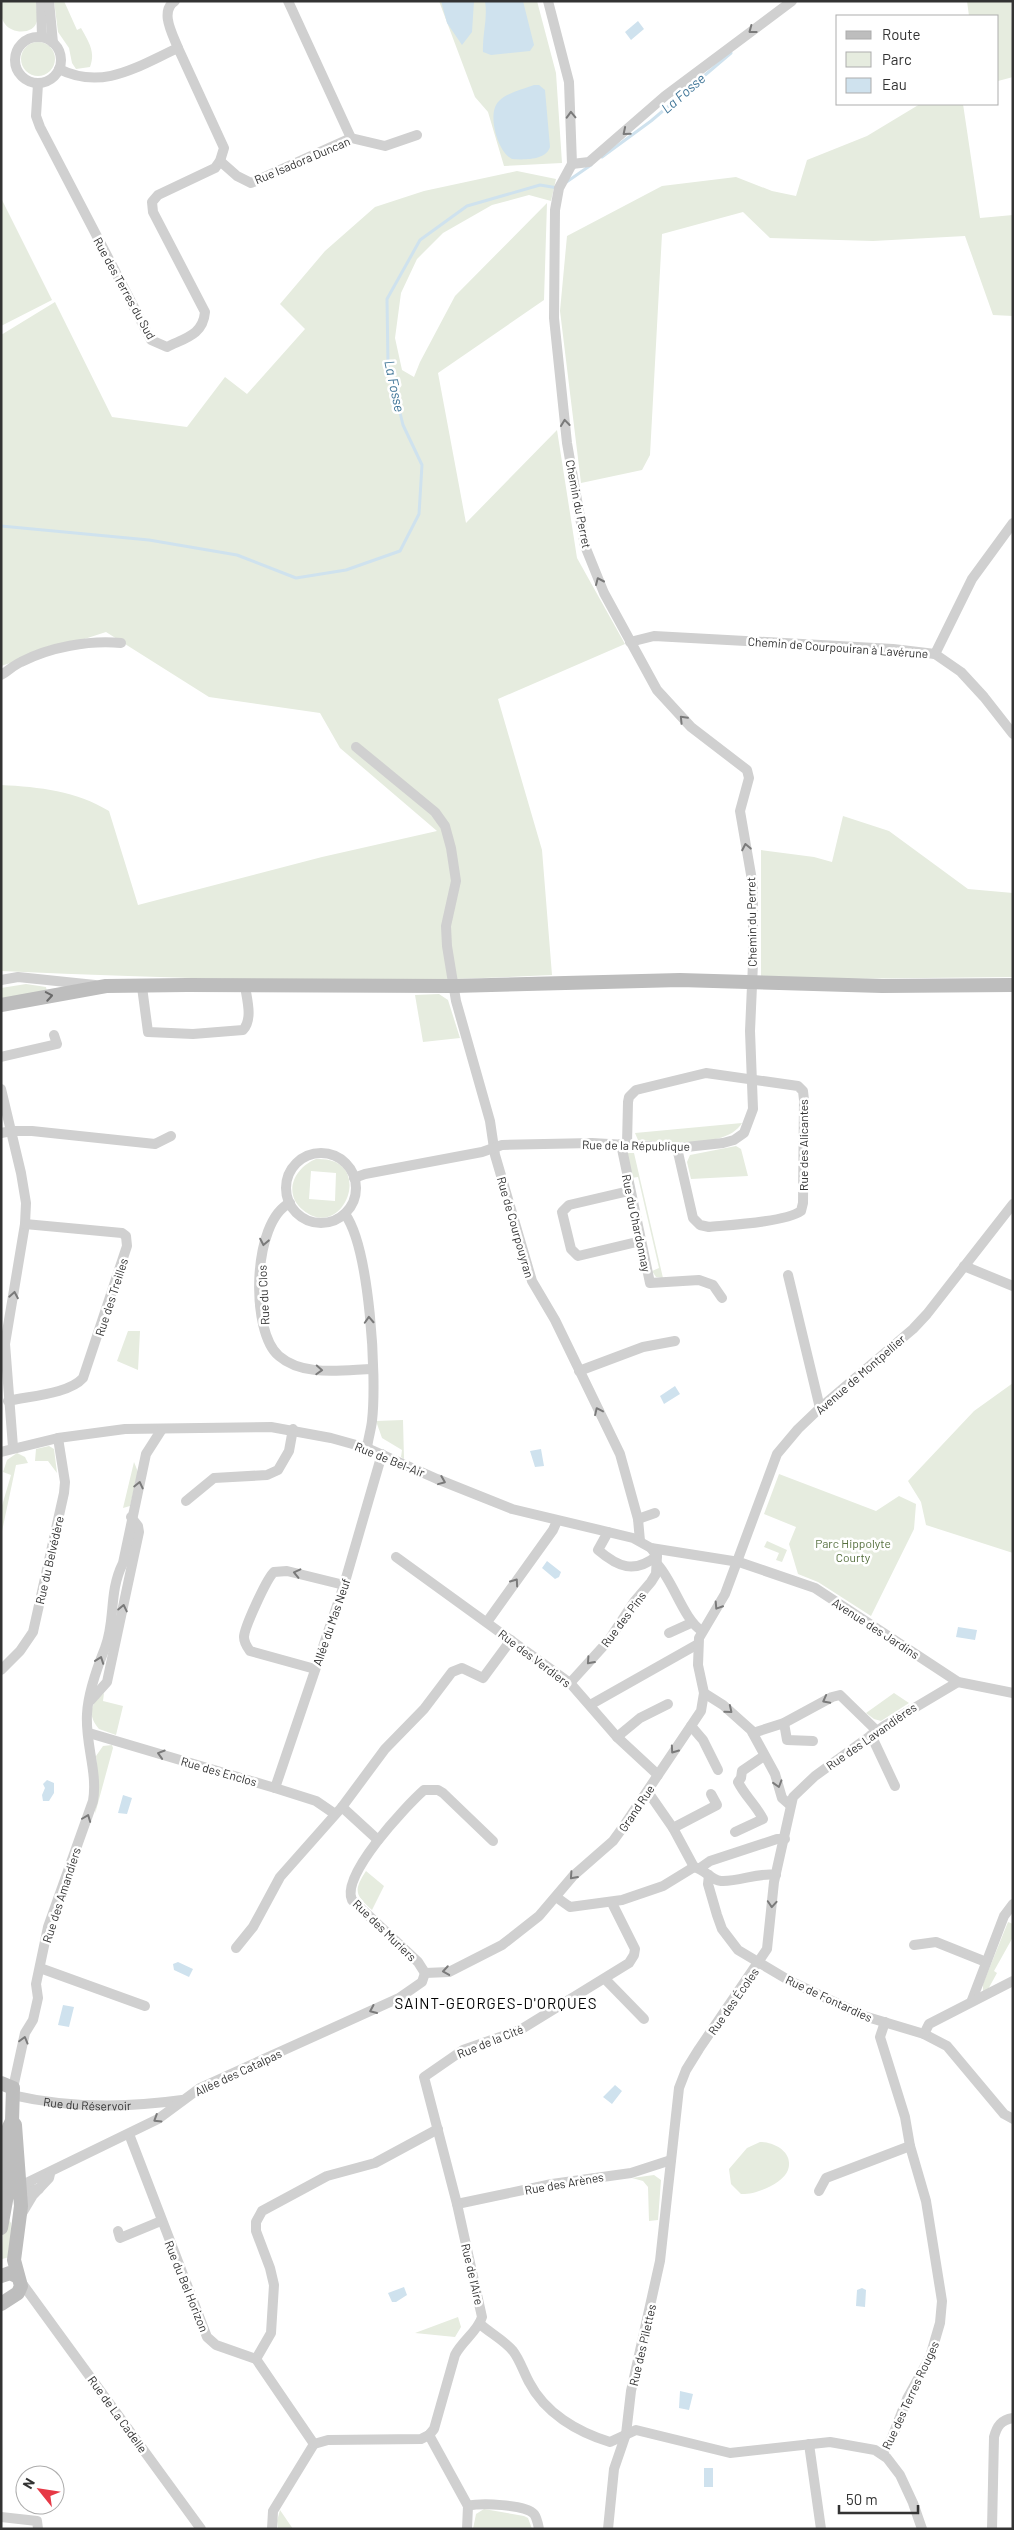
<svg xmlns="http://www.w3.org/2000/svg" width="1014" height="2530" viewBox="0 0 1014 2530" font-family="Barlow,sans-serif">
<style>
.green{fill:#e6ecdf;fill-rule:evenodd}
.water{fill:#cfe2ee}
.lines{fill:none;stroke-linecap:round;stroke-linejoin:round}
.stream{stroke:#cfe2ee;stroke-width:3}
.street{stroke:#d0d0d0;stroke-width:10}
.secondary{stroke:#bdbdbd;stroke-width:14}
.oneway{stroke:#7a7a7a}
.oneway2{stroke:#6a6a6a}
.labels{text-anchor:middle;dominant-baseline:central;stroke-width:5;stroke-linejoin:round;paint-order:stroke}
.street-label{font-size:12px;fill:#333;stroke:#fff}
.park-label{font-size:12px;fill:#56703f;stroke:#fff}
.water-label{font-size:14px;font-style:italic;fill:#3f7597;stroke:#fff}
.quarter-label{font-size:15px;letter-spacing:1px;fill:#000;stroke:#fff}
</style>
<rect width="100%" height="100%" fill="#fff"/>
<path class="green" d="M1,1H36C36,7 38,15 37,21C34,35 12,34 5,24C0,18 1,8 1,1Z
M54,1H64L77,30L81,28C88,41 96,51 90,67L76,69L72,63L69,48L58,32Z
M439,1H537L556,73L562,163L504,166L488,112L475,97Z
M967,1H1011L1013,77L998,81V16H969Z
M21 59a17 17 0 1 1 34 0a17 17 0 1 1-34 0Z
M920,104H963L980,218L1013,215V316L993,315L965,236L873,241L770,238L743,212L662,234L650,455L642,470L581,483L560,311L567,236L662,186L736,177L772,191L796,196L807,160L867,136Z
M517,171L556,179L551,201L529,195L492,205L443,233L417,259L401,293L395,338L402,370L414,377L420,362L455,296L547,203L544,300L438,373L466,523L557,430L577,558L625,644L498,699L542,850L552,975C369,985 184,979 1,971V785C40,787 76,791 109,811L138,905L322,857L437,831L340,748L320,713L209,697L106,632L1,666V335L55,302L112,417L187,427L225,377L247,394L305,329L280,304L325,251L375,207L424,191Z
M1,198L52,300L1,326Z
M843,816L889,831L968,889L1013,893V977L833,979L761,978V850L814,857L832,862Z
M26,984L46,987L47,992L1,999V988Z
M439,994L448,1000L460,1038L423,1042L415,995Z
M742,1123C727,1149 665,1142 638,1140L635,1133Z
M736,1146L741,1149L748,1176L691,1179L687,1162L690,1155Z
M627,1153H634L663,1278L656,1277L652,1271L659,1268L638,1177L631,1178Z
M316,1159C377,1156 344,1244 303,1210C282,1193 295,1167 316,1159ZM311,1171L336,1173L335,1201L309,1199Z
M128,1331H140L138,1370L117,1361Z
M1013,1383V1553L926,1525L921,1502L908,1481L974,1411Z
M403,1420L404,1459L401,1457L402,1450L382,1438L376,1421Z
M49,1446L54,1449L57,1473L48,1461H35L36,1449Z
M17,1453L25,1457L28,1463L16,1465L1,1536V1509L11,1475L3,1472L7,1460Z
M134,1462L138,1472L130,1506L123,1508Z
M779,1474L876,1511L899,1496L916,1504L914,1529L871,1616L818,1582L798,1574L789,1544L796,1527L764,1514Z
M767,1541L787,1550L782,1562L776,1560L779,1553L764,1547Z
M104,1693L103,1701L123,1706L116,1735L99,1729C87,1715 90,1704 104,1693Z
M894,1693L909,1703L881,1721L874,1719L866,1713Z
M112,1745L113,1748L95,1814L98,1779L96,1756L103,1746Z
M366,1871L384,1886L372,1910C354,1894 354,1890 366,1871Z
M1008,1922L1013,1924V1937L994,1971L997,1973L986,1993H983V1984Z
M760,2142C774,2142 794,2152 788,2170C783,2184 754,2195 741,2194L731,2184L729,2169L747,2148Z
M654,2175L661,2180L658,2220L649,2221L648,2187L643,2181L632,2178Z
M8,2219L11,2223L10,2257L2,2259L3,2227Z
M458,2317L461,2327L455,2337L415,2333Z
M484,2509L524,2516L528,2518L532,2529H473L476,2514Z
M280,2510L293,2529H278L277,2521Z"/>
<path class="water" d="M441,1H474L472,32L462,45L447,23Z
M485,1H523L534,45L530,51L491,55L483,52C482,35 488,18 485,1Z
M638,21L644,29L631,40L625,32Z
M534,85H539L545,90L550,147C546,160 525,160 512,159C498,153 486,113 499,101C506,93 524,89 534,85Z
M675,1386L680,1394L664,1404L660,1396Z
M541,1449L544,1466L535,1467L530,1451Z
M547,1561L561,1572L559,1577L555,1579L542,1568Z
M958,1627L977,1630L975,1640L956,1637Z
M47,1780L54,1783V1793L49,1801H43L42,1795L45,1788L43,1784Z
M123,1795L132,1798L127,1814L118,1813Z
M178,1962L193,1969L189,1977L174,1970L173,1964Z
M63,2005L74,2007L69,2027L58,2025Z
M615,2085L622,2091L612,2104L603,2097Z
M404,2287L407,2295L396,2302H392L388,2293Z
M862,2288L866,2290L865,2307L856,2306L857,2290Z
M680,2391L693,2394L689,2410L679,2408Z
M704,2468H713V2487H704Z"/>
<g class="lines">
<path class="stream" d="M602,157L651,121L731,53
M565,183L591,165
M1,526L149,540L237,555L296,578L346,570L400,551L419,514L422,465L403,425L388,364L387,299L420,240L467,206L540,185L558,188"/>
<g class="street">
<path d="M41,1L42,37"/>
<path d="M49,1L53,43"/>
<path d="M175,1C159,11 173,35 178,48"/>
<path d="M288,1L351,138"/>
<circle cx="38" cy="60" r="23"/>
<path d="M38,84L36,116L40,127L151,340L167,347C185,338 203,335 205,312L153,212L152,202L158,195L215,168L220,161L224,148L178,48C138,66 103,91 59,69"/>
<path d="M220,161L237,176L251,183L351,138L385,146L417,135"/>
<path d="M572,164L589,162L665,96L792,1"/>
<path d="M630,642L654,636L893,649L935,654L961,672L984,697L1013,734"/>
<path d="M935,654L972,579L1013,523"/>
<path d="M1,675C8,671 14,665 21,662C50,647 89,640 121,643"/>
<path d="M356,747L435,812L445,826L451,848L456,881L446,926L447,946L456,1001L490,1121L495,1155L532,1281L555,1320L620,1454L638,1519L640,1541"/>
<path d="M1,980L18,977L95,985"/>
<path d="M142,987L148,1032L193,1034L243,1030C253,1019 247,1000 245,986"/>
<path d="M1,1057L57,1044L54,1035"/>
<path d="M1,1089L21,1173L26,1203L25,1224L5,1344L13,1447"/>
<path d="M1,1133L12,1131H32L155,1144L171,1136"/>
<path d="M621,1144L650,1283L699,1280L713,1285L722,1298"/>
<path d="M627,1144L628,1102L629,1097L636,1090L706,1073L798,1086L803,1091L804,1100L803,1203L801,1211C785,1222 730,1225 709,1227L700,1225L693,1218L677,1148"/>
<circle cx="321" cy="1188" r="35"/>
<path d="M354,1178L365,1174L482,1152L502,1145L592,1143L677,1148L723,1143L734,1140L744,1133L753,1109L750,1031L753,963V886L740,811L749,778L747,770L691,727L657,690L604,593L585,546L567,443L554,318L555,210L559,188L572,164L569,82L548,1"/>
<path d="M629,1191L569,1205L562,1212L571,1249L578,1256L641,1241"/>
<path d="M290,1203C252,1221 250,1332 279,1356C303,1377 343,1370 372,1369"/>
<path d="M345,1214C370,1249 377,1377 372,1421C371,1430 368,1439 367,1448"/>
<path d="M964,1266L1013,1286"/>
<path d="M788,1275L820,1408"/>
<path d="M579,1371L643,1347L675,1341"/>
<path d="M8,1401C29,1396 69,1394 83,1378L127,1246L126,1236L122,1233L25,1224"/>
<path d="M1,1452L58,1438L125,1429L271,1427L331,1438L367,1448L437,1479L512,1509L633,1538L651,1548L739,1562L815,1588L958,1682L1013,1693"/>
<path d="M186,1501L214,1478L267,1475L278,1470L289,1451L293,1429"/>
<path d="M638,1519L655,1513"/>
<path d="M608,1532L598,1550C618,1567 634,1574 657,1556"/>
<path d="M396,1557L570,1683L617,1737L658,1775"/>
<path d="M658,1565C674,1583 684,1620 702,1631"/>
<path d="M487,1622L553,1530L557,1521"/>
<path d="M669,1633L691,1623"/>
<path d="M315,1669L250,1651C247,1647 244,1643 244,1637C244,1628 267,1578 274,1572L287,1571L344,1585"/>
<path d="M1,1670L20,1651L33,1632L64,1493L65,1482L58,1438"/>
<path d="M570,1683L609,1640L634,1602L651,1582L656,1574L657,1556L651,1548"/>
<path d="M704,1693L723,1705L751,1730L775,1774L782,1798L790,1805"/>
<path d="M90,1701L107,1682L139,1532L138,1526L131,1517"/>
<path d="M590,1705L698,1644"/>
<path d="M784,1723L787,1740L813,1741"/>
<path d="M691,1726L703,1740L718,1770"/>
<path d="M89,1733L275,1788L316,1801L335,1814"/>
<path d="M753,1733L784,1723L832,1697L840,1695L877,1731"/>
<path d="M871,1735L895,1786"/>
<path d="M617,1737L640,1718L668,1704"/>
<path d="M275,1788L344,1585L382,1454"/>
<path d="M648,1792L673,1828L694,1867C705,1869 710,1880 721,1881C739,1882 759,1872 776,1875"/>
<path d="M342,1807L378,1840"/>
<path d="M673,1828L717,1805L711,1794"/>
<path d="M735,1832L763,1819C756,1805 745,1796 738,1782L741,1778L742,1771L764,1756"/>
<path d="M700,1868L710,1861L777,1839H785"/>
<path d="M709,1875L708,1884L717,1915L722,1929L738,1950L790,1981L864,2016L924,2034L947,2046L1004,2114L1013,2119"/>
<path d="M556,1897L570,1907L622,1900L663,1886L694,1867"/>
<path d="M914,1945L936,1942L986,1962"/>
<path d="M236,1948L253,1927L280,1877L342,1807L385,1749L424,1709L452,1672L462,1668L483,1678L511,1640"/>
<path d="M40,1968L145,2006"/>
<path d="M425,1973L449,1972L502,1945L539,1916L573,1876L613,1841L621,1830L701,1711L704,1693L698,1665L699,1638L725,1594L777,1454L798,1429L820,1408L913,1329L927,1314L1013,1204"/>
<path d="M425,1973L418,1962L352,1900C340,1876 406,1806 424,1790H438L443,1793L493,1841"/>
<path d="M605,1979L644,2019"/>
<path d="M972,2000L1004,1916L1013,1904"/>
<path d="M924,2034L929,2024L1013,1981"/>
<path d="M13,2088L25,2033L33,2020L38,1998L36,1984L48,1927L93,1801C98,1772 85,1744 87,1714C88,1692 97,1668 105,1648C116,1620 108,1593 123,1563L146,1454L162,1429"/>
<path id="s1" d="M12,2095C68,2108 125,2108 182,2100"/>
<path d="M129,2134L207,2337L216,2345L256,2359L314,2444L273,2511L272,2529"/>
<path d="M19,2180L26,2190L39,2189"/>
<path d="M14,2189L158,2119L200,2088L399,1998L422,1982L425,1973"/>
<path d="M819,2191L826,2178L910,2146"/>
<path d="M457,2204L552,2184L631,2173L671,2160"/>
<path d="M21,2215L33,2195L49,2178L50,2174"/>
<path d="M118,2231L120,2238L161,2221"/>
<path d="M21,2282L201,2529"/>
<path d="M480,2324C490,2333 504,2340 513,2351C520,2360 523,2371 529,2382C545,2413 577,2432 610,2442L636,2430L730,2453L830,2442L875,2450L887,2458L900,2475L913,2503L922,2529"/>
<path d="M256,2359L271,2333L274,2285L270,2268L256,2231V2222L262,2211L327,2176L375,2163L438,2129"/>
<path d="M429,2435L468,2506L467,2529"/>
<path d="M314,2444L328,2440L421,2439L429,2435L434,2429L455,2355C462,2341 478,2331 482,2317L457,2204L424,2077L463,2050L520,2030L629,1963L634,1955L635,1949L612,1903"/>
<path d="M809,2444L821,2529"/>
<path d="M882,2454L891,2440L907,2399L930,2357L940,2323L942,2301L926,2201L910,2146L905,2117L880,2037L885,2022"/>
<path d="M468,2506C480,2503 525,2504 534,2514C537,2518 538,2524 539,2529"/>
<path d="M1,2517L37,2521L38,2529"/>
<path d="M608,2529L614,2469L626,2434L631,2391L660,2261L679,2088L686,2070L699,2049L767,1949L774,1882L793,1797L815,1776L884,1726L958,1682"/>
<path d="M992,2529L994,2437C997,2426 1001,2420 1013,2418"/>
</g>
<path class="secondary" d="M1,1005L106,986L187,985L454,986L680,980L882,986L1013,985
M1,2083L13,2088L12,2121L9,2127L7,2195L1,2228
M1,2276L10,2273L18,2277
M1,2304L18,2293L21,2286L14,2260L21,2206L15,2125L12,2121"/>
</g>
<defs><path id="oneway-chevron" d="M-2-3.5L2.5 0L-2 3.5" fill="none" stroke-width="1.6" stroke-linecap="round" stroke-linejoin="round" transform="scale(1.25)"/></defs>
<g class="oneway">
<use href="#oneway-chevron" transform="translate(752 30) rotate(143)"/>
<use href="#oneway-chevron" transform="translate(571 115) rotate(-92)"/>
<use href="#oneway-chevron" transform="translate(626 132) rotate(140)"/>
<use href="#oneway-chevron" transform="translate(565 423) rotate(-96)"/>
<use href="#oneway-chevron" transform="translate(599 581) rotate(-114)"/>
<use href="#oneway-chevron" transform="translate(683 719) rotate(-134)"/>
<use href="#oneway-chevron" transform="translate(746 847) rotate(-101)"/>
<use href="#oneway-chevron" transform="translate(264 1242) rotate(101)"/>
<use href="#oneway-chevron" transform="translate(14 1295) rotate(-80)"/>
<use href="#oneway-chevron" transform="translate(369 1320) rotate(-93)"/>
<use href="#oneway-chevron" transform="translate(319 1370) rotate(3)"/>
<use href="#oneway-chevron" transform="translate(598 1411) rotate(-115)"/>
<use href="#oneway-chevron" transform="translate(442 1481) rotate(22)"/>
<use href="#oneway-chevron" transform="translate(139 1485) rotate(-77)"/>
<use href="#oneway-chevron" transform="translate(297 1573) rotate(-167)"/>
<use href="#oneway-chevron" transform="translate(515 1582) rotate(-55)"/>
<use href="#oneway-chevron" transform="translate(718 1606) rotate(123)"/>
<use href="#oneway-chevron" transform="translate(123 1608) rotate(-78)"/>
<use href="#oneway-chevron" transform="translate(100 1660) rotate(-70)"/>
<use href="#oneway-chevron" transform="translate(590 1661) rotate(132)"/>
<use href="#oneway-chevron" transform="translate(826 1700) rotate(152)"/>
<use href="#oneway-chevron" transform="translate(729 1710) rotate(39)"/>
<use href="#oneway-chevron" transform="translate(674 1750) rotate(125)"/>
<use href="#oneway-chevron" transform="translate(161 1754) rotate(-163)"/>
<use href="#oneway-chevron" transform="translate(778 1784) rotate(73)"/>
<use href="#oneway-chevron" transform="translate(87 1818) rotate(-69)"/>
<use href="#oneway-chevron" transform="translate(573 1876) rotate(132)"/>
<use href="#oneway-chevron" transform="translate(772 1904) rotate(94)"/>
<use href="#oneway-chevron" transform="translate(446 1971) rotate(171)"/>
<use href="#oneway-chevron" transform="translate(373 2010) rotate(156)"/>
<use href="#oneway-chevron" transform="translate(24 2040) rotate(-75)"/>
<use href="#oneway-chevron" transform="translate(157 2119) rotate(148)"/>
</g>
<use class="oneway2" href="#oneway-chevron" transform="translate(49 996) rotate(-10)"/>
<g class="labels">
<g class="street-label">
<text transform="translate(302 160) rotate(-23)">Rue Isadora Duncan</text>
<text transform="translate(125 288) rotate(61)">Rue des Terres du Sud</text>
<text transform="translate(579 504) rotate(79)">Chemin du Perret</text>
<text transform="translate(838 647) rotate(4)">Chemin de Courpouiran à Lavérune</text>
<text transform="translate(751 922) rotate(-91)">Chemin du Perret</text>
<text transform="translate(636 1145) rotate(1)">Rue de la République</text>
<text transform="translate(803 1145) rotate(-90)">Rue des Alicantes</text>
<text transform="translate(637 1223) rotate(78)">Rue du Chardonnay</text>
<text transform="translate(516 1227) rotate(74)">Rue de Courpouyran</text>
<text transform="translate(263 1295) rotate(-93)">Rue du Clos</text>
<text transform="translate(111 1297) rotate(-72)">Rue des Treilles</text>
<text transform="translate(860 1374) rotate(-41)">Avenue de Montpellier</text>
<text transform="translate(390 1459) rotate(22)">Rue de Bel-Air</text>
<text transform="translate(49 1560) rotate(-77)">Rue du Belvédère</text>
<text transform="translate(623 1619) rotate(-53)">Rue des Pins</text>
<text transform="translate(331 1622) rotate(-71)">Allée du Mas Neuf</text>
<text transform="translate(876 1628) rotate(33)">Avenue des Jardins</text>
<text transform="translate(535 1658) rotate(37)">Rue des Verdiers</text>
<text transform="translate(871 1736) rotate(-35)">Rue des Lavandières</text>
<text transform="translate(219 1771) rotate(16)">Rue des Enclos</text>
<text transform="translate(636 1808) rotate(-56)">Grand Rue</text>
<text transform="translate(61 1895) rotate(-72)">Rue des Amandiers</text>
<text transform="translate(385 1930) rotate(44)">Rue des Muriers</text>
<text transform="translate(829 1998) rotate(25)">Rue de Fontardies</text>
<text transform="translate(733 2001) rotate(-55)">Rue des Écoles</text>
<text transform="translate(490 2041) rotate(-22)">Rue de la Cité</text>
<text transform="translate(238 2072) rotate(-25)">Allée des Catalpas</text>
<text stroke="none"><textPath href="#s1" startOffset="76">Rue du Réservoir</textPath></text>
<text transform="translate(564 2183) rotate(-10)">Rue des Arènes</text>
<text transform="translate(473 2274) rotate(77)">Rue de l'Aire</text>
<text transform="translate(187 2286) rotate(68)">Rue du Bel Horizon</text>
<text transform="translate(642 2345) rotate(-77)">Rue des Pilettes</text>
<text transform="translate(910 2395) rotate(-65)">Rue des Terres Rouges</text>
<text transform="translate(118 2414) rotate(54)">Rue de La Cadelle</text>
</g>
<g class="park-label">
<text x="853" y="1543">Parc Hippolyte<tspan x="853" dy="14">Courty</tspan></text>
</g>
<g class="water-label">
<text transform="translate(683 93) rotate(-41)">La Fosse</text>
<text transform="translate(395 386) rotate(78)">La Fosse</text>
</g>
<g class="quarter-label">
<text x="496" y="2003">SAINT-GEORGES-D'ORQUES</text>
</g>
</g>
<rect width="1014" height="2530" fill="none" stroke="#333333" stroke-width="5"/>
<rect x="836" y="15" width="162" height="90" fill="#ffffff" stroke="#adadad"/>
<rect x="846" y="31" width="25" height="8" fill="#bdbdbd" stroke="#adadad"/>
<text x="882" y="40" font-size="15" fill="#333333">Route</text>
<rect x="846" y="52" width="25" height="15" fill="#e6ecdf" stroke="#adadad"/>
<text x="882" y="65" font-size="15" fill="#333333">Parc</text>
<rect x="846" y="78" width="25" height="15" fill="#cfe2ee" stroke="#adadad"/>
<text x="882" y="90" font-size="15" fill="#333333">Eau</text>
<g transform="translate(40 2490) rotate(300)"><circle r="24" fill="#ffffff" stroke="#adadad"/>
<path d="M0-4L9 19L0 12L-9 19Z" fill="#e63946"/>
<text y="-8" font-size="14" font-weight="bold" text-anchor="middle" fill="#333333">N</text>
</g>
<path d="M839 2505v8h79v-8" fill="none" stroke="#333333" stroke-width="2.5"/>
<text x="846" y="2505" font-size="15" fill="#333333" stroke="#ffffff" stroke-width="4" paint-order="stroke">50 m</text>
</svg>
